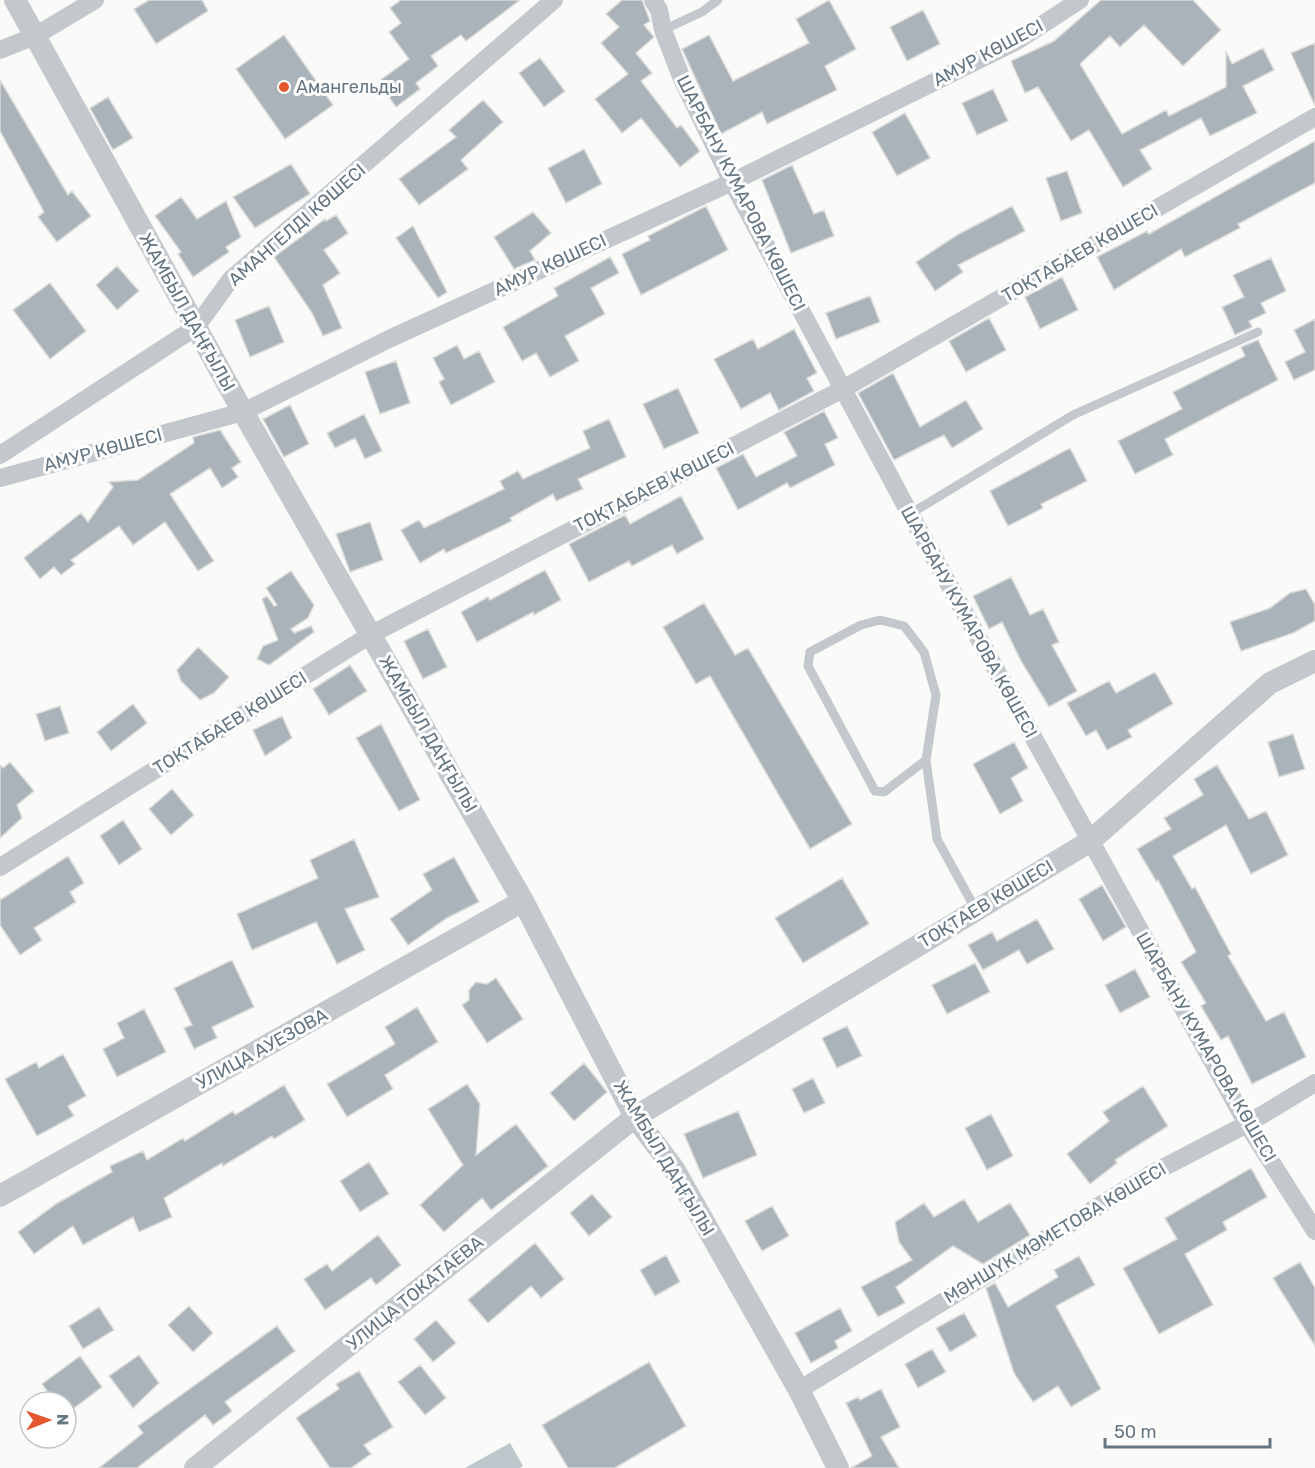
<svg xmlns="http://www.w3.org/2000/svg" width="1315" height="1468" viewBox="0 0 1315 1468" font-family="Rubik,sans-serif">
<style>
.water{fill:#bbc7cb}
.building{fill:#aab3b9;stroke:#dcdcda;stroke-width:1.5}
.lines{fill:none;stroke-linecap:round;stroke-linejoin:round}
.service{stroke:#c3c8cc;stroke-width:9}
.minor{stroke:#c3c8cc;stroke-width:18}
.tertiary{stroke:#c3c8cc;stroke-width:22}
.poi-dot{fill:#e4572e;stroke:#fff;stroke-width:2}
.labels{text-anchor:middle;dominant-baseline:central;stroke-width:6;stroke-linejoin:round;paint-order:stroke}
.street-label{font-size:18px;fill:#657683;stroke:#fff}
.poi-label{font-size:18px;fill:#657683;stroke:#fff;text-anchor:start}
</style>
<rect width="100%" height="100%" fill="#fafaf8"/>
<path class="water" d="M510,1443L523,1466L520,1468H465Z"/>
<path class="building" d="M149,0H202L208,11L156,44L134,9Z
M401,0H520L466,41L461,35L431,56L438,66L416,83L420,89L396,107L378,82L409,59L389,32L401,23L390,8Z
M622,0H642L650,21L644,25L654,37L636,53L652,73L641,81L677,128L681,125L700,151L680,167L641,118L622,133L595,99L628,74L601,43L619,27L606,14Z
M829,0L856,49L825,66L837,90L767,124L762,112L721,134L682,49L709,35L733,81L809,43L796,19Z
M1101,0H1193L1221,30L1183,66L1144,25L1120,47L1110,36L1080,64L1122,134L1166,110L1169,116L1226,87V51L1232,64L1263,48L1274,70L1243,86L1257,113L1210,136L1201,118L1140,150L1152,169L1123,187L1089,130L1071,141L1038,87L1025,93L1011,61L1054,41Z
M923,10L940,44L907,61L890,27Z
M284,35L333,105L285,139L236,69Z
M1315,43V106L1291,53Z
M540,58L565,91L544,107L519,73Z
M0,80L68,195L72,191L91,216L57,242L38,217L44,212L0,131Z
M993,89L1008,121L977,135L962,103Z
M108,97L133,138L113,150L90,108Z
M483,100L503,122L461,160L468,169L419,205L399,179L456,137L449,130Z
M905,113L930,158L897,176L872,132Z
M1315,141V183L1238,224L1240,228L1185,257L1181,249L1114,290L1097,257L1147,231L1149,234Z
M584,149L602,184L566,203L548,168Z
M291,164L310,194L255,228L233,197Z
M792,165L814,214L824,210L834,236L791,253L762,180Z
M1067,171L1082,213L1061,221L1046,178Z
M181,197L197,219L226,201L241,237L226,247L229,252L193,277L178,254L181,252L155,216Z
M706,206L728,250L641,295L622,254L650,240L648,236Z
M1012,206L1025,231L958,265L963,272L935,291L916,262L957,235Z
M533,212L551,233L530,251L535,260L514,269L494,237Z
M336,215L348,233L324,250L340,273L323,285L342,328L323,336L312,313L274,257L325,219L326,221Z
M413,226L447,292L438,298L396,238Z
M610,257L619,273L591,288L605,314L565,336L579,361L550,377L536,353L522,361L503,327L558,296L554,288Z
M1271,258L1286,291L1261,303L1266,313L1249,321L1252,327L1235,335L1222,307L1244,297L1233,275Z
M117,266L139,291L117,310L96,285Z
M1062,277L1078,310L1040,329L1025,297Z
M50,283L86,331L50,359L13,310Z
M870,296L880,322L836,339L826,313Z
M269,306L284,342L250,357L235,320Z
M989,318L1006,350L966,372L949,341Z
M1315,319V370L1294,380L1285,362L1305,352L1294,330Z
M794,329L817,373L807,378L814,391L779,410L770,393L741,409L714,359L753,339L758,349Z
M1258,340L1278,380L1165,439L1173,455L1135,474L1118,441L1182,409L1173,392L1245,356L1241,347Z
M457,345L464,359L479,351L495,382L451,405L439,382L444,379L433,358Z
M396,361L410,403L380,414L365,372Z
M893,373L920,427L966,400L983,429L952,448L944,435L894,460L858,393Z
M678,388L699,433L664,449L643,404Z
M290,405L309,444L284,457L263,419Z
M824,411L838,438L825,444L835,465L790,488L787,483L738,510L716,468L743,454L756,477L797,456L784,432Z
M364,414L382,451L365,459L355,438L335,448L327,433Z
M609,419L626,457L578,479L583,489L556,501L553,494L510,518L512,521L446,553L444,549L420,563L401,530L419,520L424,528L504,489L500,481L518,471L523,479L590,448L583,431Z
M220,430L241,462L232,468L238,477L222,488L210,468L170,494L214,561L198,571L165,522L133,545L119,526L71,560L75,564L61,575L54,567L40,579L24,558L81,513L88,522L113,487L109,482L138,480L194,443L193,437Z
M1070,448L1087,481L1041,504L1043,508L1008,526L990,491Z
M681,496L704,539L677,554L672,545L632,566L629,561L589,582L569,544L625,515L630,524Z
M370,522L383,560L350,572L336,534Z
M545,570L561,600L534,615L533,612L477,642L461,612L488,597L490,600Z
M291,571L314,605L308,618L291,629L294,633L311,626L314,632L269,665L257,659L263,646L278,640L262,599L267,596L274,606L277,605L266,588Z
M1011,577L1030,615L1043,609L1059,642L1052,645L1077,691L1049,707L1021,661L1002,622L989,629L973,596Z
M1306,589L1315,605V621L1293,633L1241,651L1230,622L1270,608L1290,593Z
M704,603L735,655L748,648L852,824L810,849L710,676L696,684L663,627Z
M428,629L447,667L423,679L404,641Z
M198,647L229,677L214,693L200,700L181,681L177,670Z
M350,665L367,691L329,715L313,689Z
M1155,672L1173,704L1128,730L1132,737L1107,750L1096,730L1086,736L1067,703L1109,681L1116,693Z
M133,704L147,723L111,751L97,732Z
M60,706L69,733L45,741L36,714Z
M282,716L292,738L265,756L253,730Z
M381,724L420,800L399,811L356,738Z
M1293,734L1305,769L1279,777L1268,742Z
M1014,742L1028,768L1011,778L1023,801L1000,814L973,764Z
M10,762L34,791L17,805L22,818L0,838V765L3,768Z
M1217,765L1249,819L1266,811L1288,855L1251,874L1226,825L1173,856L1192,889L1195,887L1231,954L1228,956L1266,1021L1284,1012L1306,1057L1252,1084L1228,1036L1221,1040L1201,1006L1206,1003L1181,962L1196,952L1158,880L1156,881L1137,849L1171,829L1164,818L1203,795L1194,779Z
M172,789L194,815L171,835L149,809Z
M123,820L142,849L119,865L100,836Z
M354,839L379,897L345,909L365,950L337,964L316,922L252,950L237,914L318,878L310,860Z
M68,856L84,883L70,892L76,902L34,928L42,940L20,955L0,925V900Z
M454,857L479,902L447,918L408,945L390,919L432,890L423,874Z
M842,878L869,924L803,963L775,918Z
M1102,885L1126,927L1103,941L1079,899Z
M1037,919L1054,949L1027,964L1019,950L983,970L968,945L992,932L997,941Z
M232,960L254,1007L212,1027L217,1038L194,1049L184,1028L192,1025L174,988Z
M975,963L990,992L947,1014L932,985Z
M1135,969L1150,997L1120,1013L1105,985Z
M496,978L523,1019L487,1043L462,1005L469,1000V990L476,982L487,984Z
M417,1007L438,1042L385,1075L393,1089L347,1117L327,1084L395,1044L385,1027Z
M144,1009L166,1052L117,1077L103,1049L124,1038L117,1023Z
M847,1026L862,1056L837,1068L822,1038Z
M63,1054L86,1096L68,1106L74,1116L37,1136L5,1079L36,1062L39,1068Z
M584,1063L607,1092L574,1121L550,1093Z
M813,1078L825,1103L804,1113L792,1089Z
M467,1084L480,1104L476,1155L516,1124L548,1166L491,1210L482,1198L444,1232L420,1205L463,1165L428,1109Z
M284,1085L305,1120L274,1139L272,1136L223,1166L222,1163L164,1198L172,1217L139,1232L133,1217L83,1245L73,1226L34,1254L18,1232L56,1204L112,1172L110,1166L143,1151L147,1160L183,1138L185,1141L233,1111L235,1115Z
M1143,1086L1168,1126L1115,1160L1117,1163L1090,1184L1067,1154L1109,1121L1103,1112Z
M738,1111L757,1155L703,1178L684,1134Z
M991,1114L1013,1156L987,1170L965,1128Z
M369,1162L389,1194L360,1212L340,1181Z
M1251,1168L1267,1197L1223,1222L1227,1230L1185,1254L1213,1305L1159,1334L1123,1268L1177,1239L1165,1218Z
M592,1194L612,1217L589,1236L570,1213Z
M964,1199L978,1222L1010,1203L1030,1235L983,1264L953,1246L896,1287L905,1303L878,1317L861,1287L912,1260L899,1242L895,1222L924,1203L934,1217Z
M772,1206L789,1236L762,1251L745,1221Z
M378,1235L401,1265L376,1285L371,1278L325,1310L304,1279L327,1264L332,1271Z
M535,1243L564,1279L541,1298L531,1286L488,1323L468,1300Z
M666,1255L680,1282L655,1296L640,1270Z
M1079,1256L1095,1285L1056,1306L1101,1389L1071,1407L1058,1386L1033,1402L1014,1373L986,1288L995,1283L1008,1307L1058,1277L1054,1270Z
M1300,1262L1315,1288V1346L1273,1278Z
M189,1306L213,1333L193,1352L168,1325Z
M99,1307L114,1330L83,1349L69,1326Z
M840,1308L852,1331L835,1341L838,1348L811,1363L795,1333Z
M964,1313L977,1336L950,1352L936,1328Z
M436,1320L456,1343L433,1362L414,1339Z
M277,1326L295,1351L225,1402L232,1411L213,1425L205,1415L137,1468H99L143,1433L138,1426Z
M932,1349L946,1372L918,1388L905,1364Z
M139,1355L159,1383L133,1408L109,1376Z
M80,1356L102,1387L66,1414V1402H55L42,1384Z
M649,1362L686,1426L615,1468H568L542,1425Z
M420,1365L446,1398L425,1415L398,1382Z
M359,1371L393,1427L364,1445L371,1454L351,1468H330L296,1418L339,1389L336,1384Z
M881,1389L900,1427L881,1437L899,1468H851L872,1456L846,1403L858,1397L860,1400Z"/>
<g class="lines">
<path class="service" d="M663,30L702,12L718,0
M910,514L1073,415L1258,332
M926,760L884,792L875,791L808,666L810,652L861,625L880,620L904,626L924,652L936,695L926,760L937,839L976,910"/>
<path class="minor" d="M653,0L659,10L663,30L682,79L732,182L910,514L1247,1124L1315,1231
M0,50L35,36L95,0
M0,455L196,327L231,279L554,0
M0,478L243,412L389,339L732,182L1017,41L1080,0
M0,867L370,635L843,389L1315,117
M799,1390L1151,1174L1247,1124L1315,1083"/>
<path class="tertiary" d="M15,0L243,412L523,901L635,1117L674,1169L799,1390L838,1468
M0,1196L523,901
M195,1468L635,1117L1089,842L1270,683L1315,661"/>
</g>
<circle class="poi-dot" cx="284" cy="87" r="6"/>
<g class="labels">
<g class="street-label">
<text transform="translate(988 53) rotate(-28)">АМУР КӨШЕСІ</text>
<text transform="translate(741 193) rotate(63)">ШАРБАНУ КУМАРОВА КӨШЕСІ</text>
<text transform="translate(297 225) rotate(-41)">АМАНГЕЛДІ КӨШЕСІ</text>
<text transform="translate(1080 253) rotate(-30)">ТОҚТАБАЕВ КӨШЕСІ</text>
<text transform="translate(550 265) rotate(-25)">АМУР КӨШЕСІ</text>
<text transform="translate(187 312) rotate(61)">ЖАМБЫЛ ДАҢҒЫЛЫ</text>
<text transform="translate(103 450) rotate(-15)">АМУР КӨШЕСІ</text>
<text transform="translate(654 487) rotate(-27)">ТОҚТАБАЕВ КӨШЕСІ</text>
<text transform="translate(969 622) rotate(61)">ШАРБАНУ КУМАРОВА КӨШЕСІ</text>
<text transform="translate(230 723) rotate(-32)">ТОҚТАБАЕВ КӨШЕСІ</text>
<text transform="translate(428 734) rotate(60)">ЖАМБЫЛ ДАҢҒЫЛЫ</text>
<text transform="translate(986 904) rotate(-31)">ТОҚТАЕВ КӨШЕСІ</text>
<text transform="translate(1206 1047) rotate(60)">ШАРБАНУ КУМАРОВА КӨШЕСІ</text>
<text transform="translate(262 1049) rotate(-29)">УЛИЦА АУЕЗОВА</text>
<text transform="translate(664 1158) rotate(59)">ЖАМБЫЛ ДАҢҒЫЛЫ</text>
<text transform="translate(1055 1233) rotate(-31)">МӘНШҮК МӘМЕТОВА КӨШЕСІ</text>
<text transform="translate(415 1293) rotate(-39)">УЛИЦА ТОКАТАЕВА</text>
</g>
<g class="poi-label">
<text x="296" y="87">Амангельды</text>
</g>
</g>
<g transform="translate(48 1420) rotate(89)"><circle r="28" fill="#ffffff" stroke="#c1c8cd" stroke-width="1.5"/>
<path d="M0-4.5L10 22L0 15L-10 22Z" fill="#e4572e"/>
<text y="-9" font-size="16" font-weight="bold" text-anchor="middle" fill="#657683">N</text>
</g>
<path d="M1105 1438v9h165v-9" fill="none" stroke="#657683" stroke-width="3"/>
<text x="1114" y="1438" font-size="18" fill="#657683" stroke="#ffffff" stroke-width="4.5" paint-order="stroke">50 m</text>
</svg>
